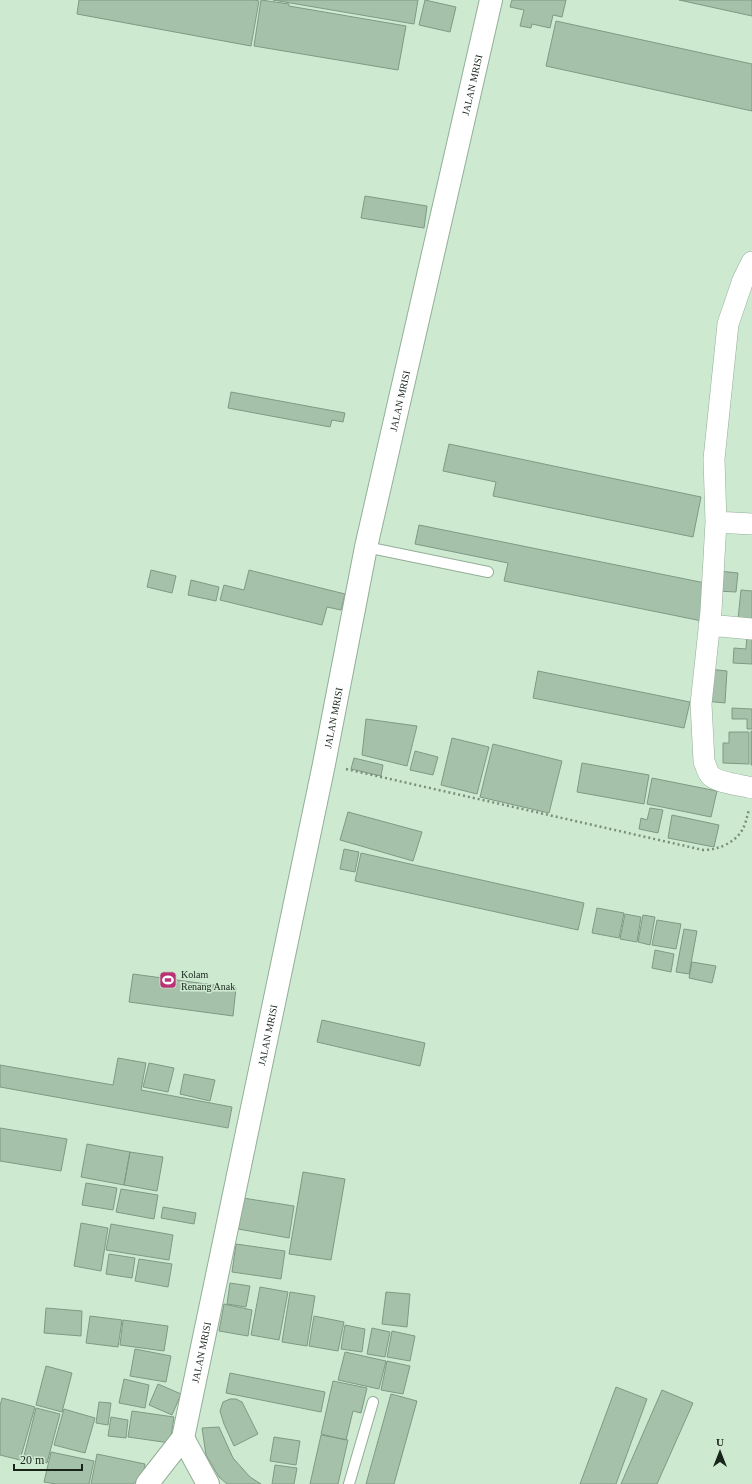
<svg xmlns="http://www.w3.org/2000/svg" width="752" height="1484" viewBox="0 0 752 1484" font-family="Georgia,serif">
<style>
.building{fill:#a5c1a9;stroke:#7f9a84}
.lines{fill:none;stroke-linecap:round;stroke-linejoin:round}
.service-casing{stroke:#93ae97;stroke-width:12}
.minor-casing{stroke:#93ae97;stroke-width:22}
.tertiary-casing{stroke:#93ae97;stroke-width:24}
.path{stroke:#798d7c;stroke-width:2.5;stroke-dasharray:2 3;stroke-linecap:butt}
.service{stroke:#fff;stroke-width:10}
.minor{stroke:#fff;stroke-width:21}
.tertiary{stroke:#fff;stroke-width:22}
.labels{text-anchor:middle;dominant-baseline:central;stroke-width:3;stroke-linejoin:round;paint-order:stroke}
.street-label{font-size:10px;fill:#19241b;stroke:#cdead1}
.poi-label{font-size:10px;fill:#19241b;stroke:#cdead1;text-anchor:start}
</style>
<rect width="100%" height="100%" fill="#cdead1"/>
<path class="building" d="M79,0H254L259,1L251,46L77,14Z
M261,0L289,4V6L406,26L398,70L254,46Z
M273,0H418L414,24Z
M425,0L456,7L450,32L419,25Z
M512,0H566L562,17L553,15L550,28L532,24L531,28L520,26L524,10L510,7Z
M679,0H752V16Z
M556,21L752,64V111L546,66Z
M365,196L427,206L424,228L361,218Z
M231,392L345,413L343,422L332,420L330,427L228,408Z
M449,444L701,497L693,537L493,496L496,482L443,471Z
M419,525L710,584L702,621L504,581L508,563L415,544Z
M151,570L176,576L172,593L147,587Z
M249,570L345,594L341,610L327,607L322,625L220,600L224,585L244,590Z
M719,571L738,573L736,592L717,591Z
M191,580L219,587L216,601L188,595Z
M741,590L752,591V620L738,619Z
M747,633L752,634V664L733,663L734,648L746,649Z
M708,669L727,671L725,703L705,701Z
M538,671L690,702L684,728L533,698Z
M732,708L752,709V729H747V719H732Z
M366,719L417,726L407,766L362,755Z
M751,731H752V765H751Z
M729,732H749V764L723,763V743H729Z
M452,738L489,747L477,794L441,785Z
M493,744L562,761L549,813L480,797Z
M415,751L438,757L433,775L410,770Z
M354,758L383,765L381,776L351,769Z
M582,763L649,775L644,804L577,792Z
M652,778L717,791L711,817L647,804Z
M650,808L663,810L658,833L639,829L641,818L647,820Z
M348,812L422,832L413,861L340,840Z
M672,815L719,825L714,847L668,838Z
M344,849L359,852L355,872L340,869Z
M361,853L584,903L578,930L355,881Z
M597,908L624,913L619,938L592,933Z
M625,914L641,917L637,942L620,939Z
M643,915L655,917L650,945L638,942Z
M657,920L681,924L676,949L652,945Z
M684,929L697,931L689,974L676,972Z
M655,950L674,954L671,972L652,968Z
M692,962L716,966L712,983L689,978Z
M133,974L236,988L233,1016L129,1002Z
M322,1020L425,1043L420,1066L317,1042Z
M118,1058L146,1063L141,1090L232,1107L228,1128L0,1087V1065L113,1085Z
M149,1063L174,1068L168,1092L143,1087Z
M184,1074L215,1080L210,1101L180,1094Z
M0,1128L67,1139L61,1171L0,1161Z
M87,1144L130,1152L124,1185L81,1177Z
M130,1152L163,1157L157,1191L124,1185Z
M303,1172L345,1179L331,1260L289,1254Z
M86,1183L117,1188L113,1210L82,1205Z
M121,1189L158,1195L154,1219L116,1212Z
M243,1198L294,1206L289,1238L238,1229Z
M163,1207L196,1213L194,1224L161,1218Z
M81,1223L108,1228L101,1271L74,1266Z
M111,1224L173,1235L169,1260L106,1250Z
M236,1244L285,1251L281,1279L232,1272Z
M109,1254L135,1258L132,1278L106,1274Z
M139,1259L172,1264L168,1287L135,1281Z
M230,1283L250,1286L246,1307L227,1304Z
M260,1287L288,1292L279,1340L251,1335Z
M290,1292L315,1296L307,1346L282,1342Z
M386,1292L410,1294L407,1327L382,1324Z
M224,1304L252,1310L248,1336L219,1331Z
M46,1308L82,1311L81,1336L44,1333Z
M90,1316L122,1320L118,1347L86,1343Z
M314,1316L344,1322L338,1351L309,1346Z
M123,1320L168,1326L164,1351L120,1345Z
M345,1325L365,1329L362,1352L341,1349Z
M372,1328L390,1332L385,1357L367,1354Z
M392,1331L415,1336L410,1361L387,1357Z
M135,1349L171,1356L166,1382L130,1376Z
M345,1352L386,1361L379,1389L338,1380Z
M387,1361L410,1366L403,1394L381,1390Z
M46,1366L72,1373L62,1412L36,1405Z
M230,1373L325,1392L321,1412L226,1393Z
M124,1379L149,1385L145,1408L119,1403Z
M333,1381L367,1388L361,1413L353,1411L346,1440L321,1434Z
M158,1384L181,1394L172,1415L149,1405Z
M616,1387L647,1399L616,1484H580Z
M662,1390L693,1403L657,1484H621Z
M391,1394L417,1401L394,1484H366Z
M2,1398L35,1407L20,1460L0,1455V1406Z
M230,1399H236L242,1402L258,1434L234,1446L224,1424L220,1411L223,1402Z
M99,1402L111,1403L108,1425L96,1423Z
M36,1408L60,1414L47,1463L24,1456Z
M64,1409L95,1418L85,1453L54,1445Z
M132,1411L174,1417L170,1443L128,1437Z
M111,1417L128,1420L126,1438L108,1436Z
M219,1427L233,1458L250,1477L261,1484H227L219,1477L206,1455L202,1428Z
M321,1435L348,1440L338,1484H310Z
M274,1437L300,1441L296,1465L270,1461Z
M51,1452L94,1461L89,1484H56L44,1482Z
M97,1454L145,1464L143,1476L133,1484H91Z
M275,1465L297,1468L294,1484H272Z"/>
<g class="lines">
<defs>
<path id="service" d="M366,547L488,572
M349,1484L373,1402"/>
<path id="minor" d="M752,262L743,280L728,324L714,459L716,522L711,611L701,704L704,761C706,766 707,772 711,776C719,783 741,785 752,788
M716,522L752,524
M709,625L752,629"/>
<g id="tertiary">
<path d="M183,1438L208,1484"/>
<path id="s1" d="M147,1484L183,1438L324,764L366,547L491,0"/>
</g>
</defs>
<use href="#service" class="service-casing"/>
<use href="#minor" class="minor-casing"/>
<use href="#tertiary" class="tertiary-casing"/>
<path class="path" d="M346,769L703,850C712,850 719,848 727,844C743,835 745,826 749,809"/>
<use href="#service" class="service"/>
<use href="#minor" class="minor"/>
<use href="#tertiary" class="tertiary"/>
</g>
<defs>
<symbol id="stadium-square" viewBox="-11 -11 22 22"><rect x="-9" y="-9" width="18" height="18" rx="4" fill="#b93273" stroke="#cdead1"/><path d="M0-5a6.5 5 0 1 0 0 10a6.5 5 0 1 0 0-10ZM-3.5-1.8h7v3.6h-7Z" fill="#fff"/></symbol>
</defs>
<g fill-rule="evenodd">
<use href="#stadium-square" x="158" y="970" width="20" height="20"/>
</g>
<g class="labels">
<g class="street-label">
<text stroke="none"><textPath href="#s1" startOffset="1442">JALAN MRISI</textPath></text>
<text stroke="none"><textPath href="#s1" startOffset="1118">JALAN MRISI</textPath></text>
<text stroke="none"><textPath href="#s1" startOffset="794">JALAN MRISI</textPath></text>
<text stroke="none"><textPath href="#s1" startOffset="470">JALAN MRISI</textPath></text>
<text stroke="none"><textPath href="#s1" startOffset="146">JALAN MRISI</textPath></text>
</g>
<g class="poi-label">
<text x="181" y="974">Kolam<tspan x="181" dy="12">Renang Anak</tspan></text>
</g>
</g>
<g transform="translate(720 1452)" stroke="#cdead1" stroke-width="3" paint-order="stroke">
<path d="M0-3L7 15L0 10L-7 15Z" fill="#19241b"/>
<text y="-6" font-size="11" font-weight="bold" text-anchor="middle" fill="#19241b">U</text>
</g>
<path d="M14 1464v6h68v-6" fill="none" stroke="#19241b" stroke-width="2"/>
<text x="20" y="1464" font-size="12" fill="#19241b" stroke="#cdead1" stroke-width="3" paint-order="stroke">20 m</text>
</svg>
